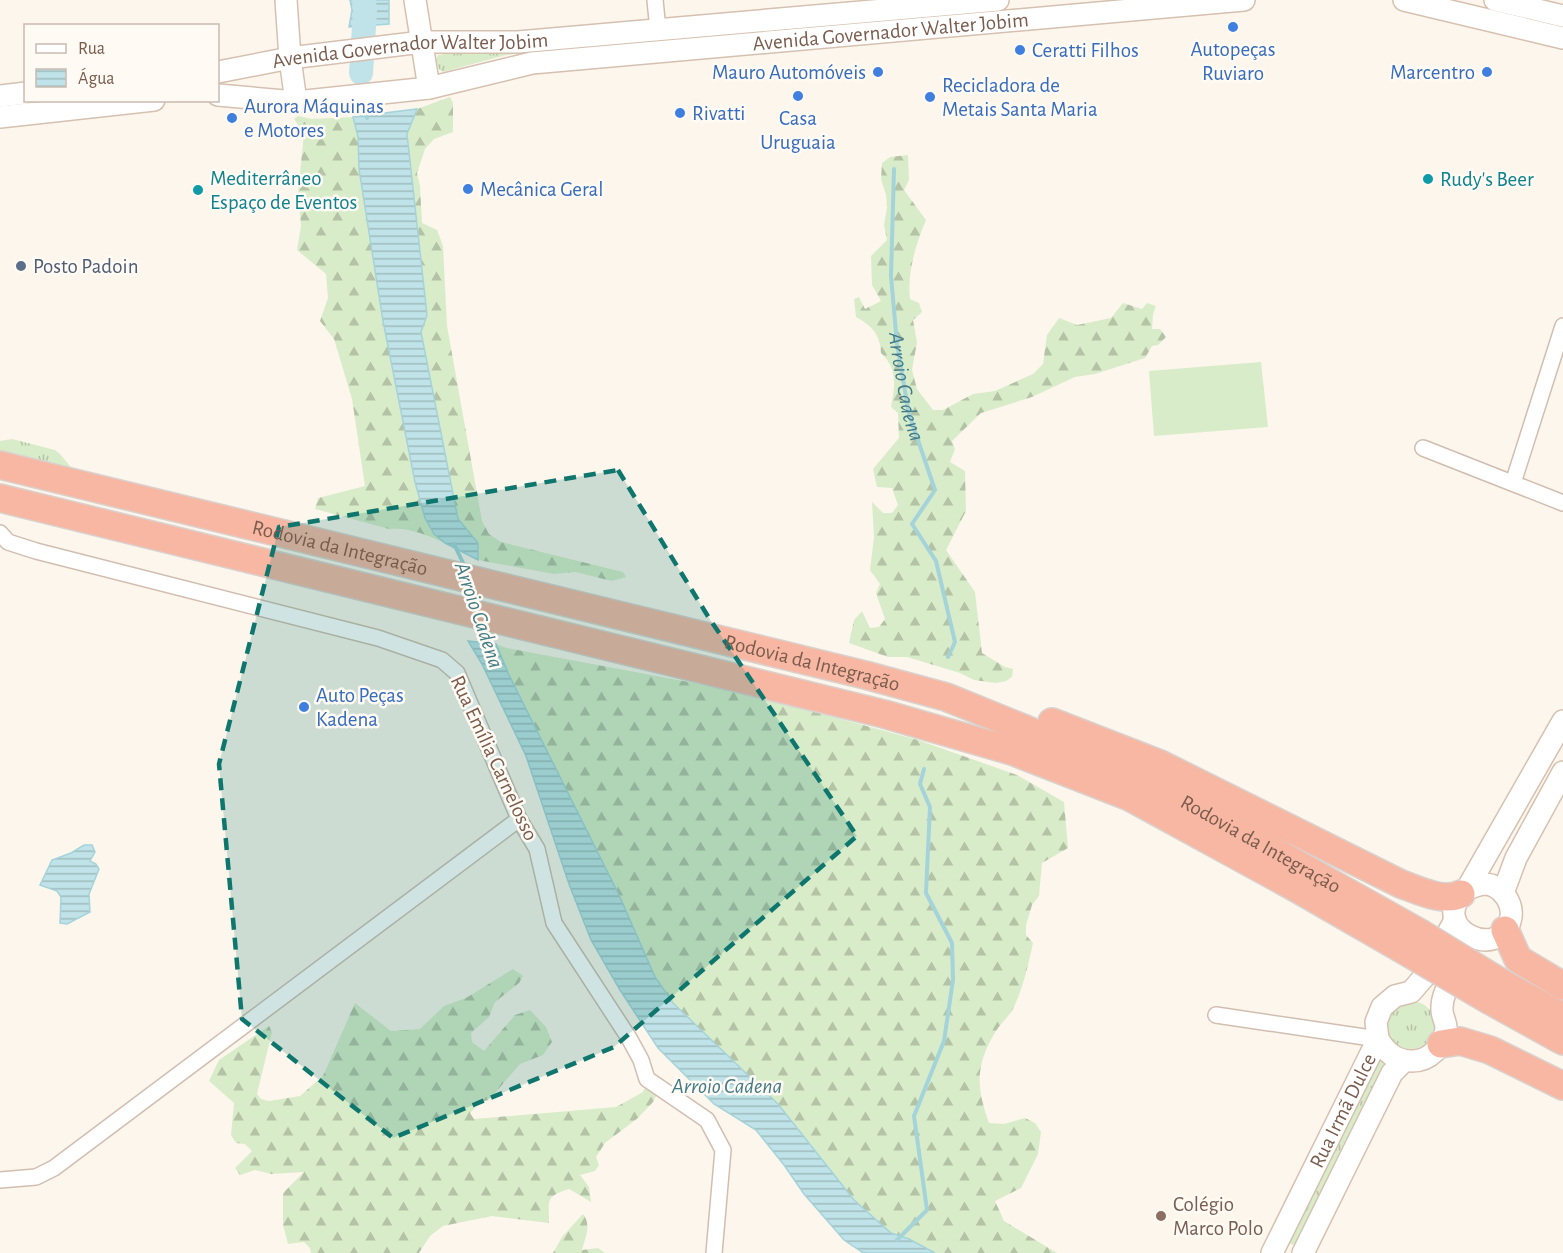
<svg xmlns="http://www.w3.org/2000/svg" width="1563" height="1253" viewBox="0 0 1563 1253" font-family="'Alegreya Sans',sans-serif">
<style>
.grass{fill:url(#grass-tufts)}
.forest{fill:url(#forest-firs)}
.pitch{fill:#d8ecc9}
.water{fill:url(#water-rules);stroke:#a5d3da;stroke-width:1.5}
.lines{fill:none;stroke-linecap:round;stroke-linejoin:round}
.stream{stroke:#a5d3da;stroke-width:4}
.river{stroke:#bfe3e8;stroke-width:24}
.street-casing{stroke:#d1beb0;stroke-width:18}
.secondary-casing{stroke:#d6c0b0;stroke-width:24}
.highway-casing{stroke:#dad1cd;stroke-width:30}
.street{stroke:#fff;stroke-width:15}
.secondary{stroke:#fff;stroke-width:21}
.highway{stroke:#f7b7a3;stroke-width:27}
.highway-bridge-casing{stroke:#dad1cd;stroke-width:30;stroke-linecap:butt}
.highway-bridge{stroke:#f7b7a3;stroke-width:27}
.marked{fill:#0f766e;fill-opacity:0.2;stroke:#0f766e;stroke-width:4.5;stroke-dasharray:12 8;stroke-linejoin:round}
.shop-dot{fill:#3f7fe0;stroke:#fffaf3;stroke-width:2}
.culture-dot{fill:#0f9aa8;stroke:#fffaf3;stroke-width:2}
.service-dot{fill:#5c6f8a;stroke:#fffaf3;stroke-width:2}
.education-dot{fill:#8d6e63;stroke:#fffaf3;stroke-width:2}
.labels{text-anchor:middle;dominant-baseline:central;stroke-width:5;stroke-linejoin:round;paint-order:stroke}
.street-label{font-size:21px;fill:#7a5c4d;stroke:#fffaf3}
.shop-label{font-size:21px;fill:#366cbe;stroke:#fffaf3;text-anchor:start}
.culture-label{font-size:21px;fill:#0d838f;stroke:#fffaf3;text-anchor:start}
.service-label{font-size:21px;fill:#4e5e75;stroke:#fffaf3;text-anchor:start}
.education-label{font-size:21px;fill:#785e54;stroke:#fffaf3;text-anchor:start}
.water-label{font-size:22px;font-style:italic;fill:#437c86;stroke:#fffaf3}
</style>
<defs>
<pattern id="grass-tufts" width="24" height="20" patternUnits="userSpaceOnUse" patternTransform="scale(1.5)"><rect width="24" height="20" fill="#d8ecc9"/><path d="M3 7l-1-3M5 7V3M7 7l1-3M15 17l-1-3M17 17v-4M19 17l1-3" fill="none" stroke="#b4c2a5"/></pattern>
<pattern id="forest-firs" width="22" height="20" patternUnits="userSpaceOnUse" patternTransform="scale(1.5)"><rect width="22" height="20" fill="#d8ecc9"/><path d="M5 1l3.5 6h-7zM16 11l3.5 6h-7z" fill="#b4c2a5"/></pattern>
<pattern id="water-rules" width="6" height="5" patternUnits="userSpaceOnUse" patternTransform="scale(1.5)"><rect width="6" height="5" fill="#bfe3e8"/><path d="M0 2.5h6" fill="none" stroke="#a0bbbe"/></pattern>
</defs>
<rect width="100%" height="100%" fill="#fdf6ec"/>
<path class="grass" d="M541,50L506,55L443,72L439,69L436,60L438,55L445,54Z
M12,439L55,450L60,454L74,471L0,452V441Z
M1387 1025a24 24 0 1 1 48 0a24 24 0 1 1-48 0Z
M1377,1058L1385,1062L1295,1246L1287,1242Z"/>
<path class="forest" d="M450,97L453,103V132L434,139L425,149L417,173L420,186L422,223L437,230L443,246L447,326L482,521L489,534L501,542L623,572L626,577L612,581L575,572L554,574L478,560V543L458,519L421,332L427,315L407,133L417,109Z
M298,116L312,119L353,117L358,137L359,169L383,321L415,482L425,518L434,534L445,543C427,535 409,527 389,529L315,509L318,498L365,486L352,399L334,339L320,321L328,298L326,274L297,250L301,226L298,193L304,133L294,119Z
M908,155L909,180L904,190L926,220C916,244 907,272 910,299L919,303L922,312L913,320L917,342L912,370L917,389L933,410H943L973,394L995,391L1033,374L1043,364L1047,335L1059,318L1077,325L1111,318L1123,303L1142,309L1147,303L1156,306L1153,314L1152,329H1160L1166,337L1158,345L1152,346L1145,358L1095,374L1075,377L1032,397L981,413L952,441L955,449L950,462L965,471L966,511L946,550L975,592L982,653L1005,667L1013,669L1012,677L1006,681L996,683L974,680L960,673L907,657H888L849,643L854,620L862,611L870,628L879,627L885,619L876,593L880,584L870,570L874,537L872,502L883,513H892L898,505L892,488L877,487L873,469L899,438L898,413L891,407C895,386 898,369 881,353C880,334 872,326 856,317L854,299L859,297L865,309L881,301L872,285L871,256L887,240L884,225L887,207L886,195L881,179L882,163L890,157Z
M496,644L507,648L742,692L918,740L1017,775L1064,802L1068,848L1042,863L1039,896L1032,905L1026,925V935L1033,943C1028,966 1023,988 1013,1009C1008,1017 1001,1023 996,1031C975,1065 976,1087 989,1123L1004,1124L1025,1118L1035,1123L1041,1132L1038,1154L1021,1188L995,1201L1004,1221L1057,1253H935L909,1239L891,1233L854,1200L778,1104L673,1003L655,977L619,895L509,675Z
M513,969L523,976L519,983L495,1002L489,1017L471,1033L472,1042L484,1051L515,1015L530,1010L546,1027L552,1042L543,1055L520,1064L489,1100L481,1102L470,1113L474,1119L616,1107L643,1092L646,1085L657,1094L653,1102L638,1118L605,1143L596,1157L599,1165L595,1171L580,1175L589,1187L591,1202L569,1189C545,1197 549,1199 549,1223L492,1216L443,1226L430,1236L419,1253H311L310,1248L304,1242L288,1244L283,1225V1193L304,1172L271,1174L255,1170L240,1175L235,1168L252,1151L245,1144L236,1143L231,1135L234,1103L209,1081L219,1060L269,1026L272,1032L257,1094L261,1099L269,1101L300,1096L323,1076L355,1003L391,1031L420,1029L444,1006L466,998Z
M583,1214C592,1225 585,1238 582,1250L598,1248L605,1253H553L562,1237Z"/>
<path class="pitch" d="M1261,362L1268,427L1154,436L1149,371Z"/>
<path class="water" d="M350,0H389V24L349,27L352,10Z
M417,109L407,134L427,315L421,332L458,519L478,543V560L445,543L434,534L425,518L415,482L383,321L359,169L358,137L353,117Z
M468,641L496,644L509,675L619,895L655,977L673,1003L778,1104L854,1200L891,1233L909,1239L935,1253H868L862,1252L844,1240L804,1194L784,1165L756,1130L714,1104L658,1048L620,990L591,940L569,884L526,756L482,664Z
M84,845H92L95,852L90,861L96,864L99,869L89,894L90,912L67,924L60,923L61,897L57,891L40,885L52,860L71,853Z"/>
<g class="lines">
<g class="stream">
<path d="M361,73L363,88"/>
<path d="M365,102L367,118"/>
<path id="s1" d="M894,169L891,276L897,344L909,414L935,490L912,524L936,561L955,642L948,657"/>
<path d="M454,544L465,567"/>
<path d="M481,626L485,645"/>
<path d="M897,1240L927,1210L914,1116L944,1041L953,980L952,943L926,893L930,807L920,784L924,769"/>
</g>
<path class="river" d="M361,73L365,11L364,0"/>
<defs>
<path id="street" d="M655,0L658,30
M1423,448L1563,503
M1513,483L1563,326
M0,533L8,542L36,551L378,638L442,660L457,673L519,819L537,849L554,923L629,1038L641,1060L647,1079L707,1120L723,1150L714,1253
M1216,1015L1378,1039
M0,1180L36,1177L54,1168L519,819"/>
<g id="secondary">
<path d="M286,0L290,58L296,102"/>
<path d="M415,0L429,88"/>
<path d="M1404,0L1563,38"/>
<path d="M1495,0L1563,16"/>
<path id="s2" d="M218,72L290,58L422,42H518L998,0"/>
<path id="s3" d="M218,95L296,102L429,88L532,63L1244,0"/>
<path d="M0,96L26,93"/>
<path d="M0,117L154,100"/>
<path d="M1467,889C1473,887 1480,884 1485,884C1501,885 1513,902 1511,917C1503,965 1423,928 1467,889L1563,721"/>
<path d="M1503,893L1516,858L1563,772"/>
<path d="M1378,1039C1386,1052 1395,1061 1412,1061C1430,1061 1444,1046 1446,1028C1446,1022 1442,1016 1442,1010C1441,994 1452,979 1459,966"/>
<path id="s4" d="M1272,1253L1378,1039L1376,1022L1382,1007L1395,996L1411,992L1424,977L1455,920"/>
<path d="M1303,1253L1392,1073L1404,1061"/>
</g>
<g id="highway">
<path id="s5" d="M0,465L865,675L946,697L1025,729L1174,795L1420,933"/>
<path d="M0,498L884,714L1012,751L1130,797L1298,889L1409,953"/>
<path d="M1052,722L1160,764L1401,884C1418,890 1444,903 1461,894"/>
<path d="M1505,930L1518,959L1563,986"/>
<path d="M1500,982L1563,1017"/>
<path d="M1491,1001L1563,1041"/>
<path d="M1441,1044L1460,1041L1490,1050L1563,1086"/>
</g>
</defs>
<use href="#street" class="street-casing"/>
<use href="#secondary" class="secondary-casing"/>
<use href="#highway" class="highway-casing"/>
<use href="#street" class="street"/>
<use href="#secondary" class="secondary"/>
<use href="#highway" class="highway"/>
<defs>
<path id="highway-bridge" d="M1420,933L1500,982
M1409,953L1491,1001"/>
</defs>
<use href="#highway-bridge" class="highway-bridge-casing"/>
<use href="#highway-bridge" class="highway-bridge"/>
</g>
<path class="marked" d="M618,470L709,618L857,836L614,1047L393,1138L242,1019L219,764L279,527Z"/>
<g class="shop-dot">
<circle cx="1233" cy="27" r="6"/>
<circle cx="1020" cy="50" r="6"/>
<circle cx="878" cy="72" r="6"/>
<circle cx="1487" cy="72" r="6"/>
<circle cx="798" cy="96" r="6"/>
<circle cx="930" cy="97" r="6"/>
<circle cx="680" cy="113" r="6"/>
<circle cx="232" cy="118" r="6"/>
<circle cx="468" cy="189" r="6"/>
<circle cx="304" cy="707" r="6"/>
</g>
<g class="culture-dot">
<circle cx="1428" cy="179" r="6"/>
<circle cx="198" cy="190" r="6"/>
</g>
<circle class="service-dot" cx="21" cy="266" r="6"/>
<circle class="education-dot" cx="1161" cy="1216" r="6"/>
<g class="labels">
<g class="street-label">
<text stroke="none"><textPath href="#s3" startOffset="678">Avenida Governador Walter Jobim</textPath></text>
<text stroke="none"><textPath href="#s2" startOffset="194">Avenida Governador Walter Jobim</textPath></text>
<text stroke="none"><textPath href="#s5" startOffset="350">Rodovia da Integração</textPath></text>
<text stroke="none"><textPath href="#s5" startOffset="836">Rodovia da Integração</textPath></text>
<text transform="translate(494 758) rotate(65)">Rua Emília Carnelosso</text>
<text stroke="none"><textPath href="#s5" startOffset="1322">Rodovia da Integração</textPath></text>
<text stroke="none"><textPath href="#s4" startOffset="159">Rua Irmã Dulce</textPath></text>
</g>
<g class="shop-label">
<text x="1233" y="49" text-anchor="middle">Autopeças<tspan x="1233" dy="24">Ruviaro</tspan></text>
<text x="1032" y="50">Ceratti Filhos</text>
<text x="866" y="72" text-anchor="end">Mauro Automóveis</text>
<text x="1475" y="72" text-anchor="end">Marcentro</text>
<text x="942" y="85">Recicladora de<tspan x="942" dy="24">Metais Santa Maria</tspan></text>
<text x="244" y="106">Aurora Máquinas<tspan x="244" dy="24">e Motores</tspan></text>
<text x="692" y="113">Rivatti</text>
<text x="798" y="118" text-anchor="middle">Casa<tspan x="798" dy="24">Uruguaia</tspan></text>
<text x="480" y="189">Mecânica Geral</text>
<text x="316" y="695">Auto Peças<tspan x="316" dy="24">Kadena</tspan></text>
</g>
<g class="culture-label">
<text x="210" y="178">Mediterrâneo<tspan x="210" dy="24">Espaço de Eventos</tspan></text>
<text x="1440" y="179">Rudy's Beer</text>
</g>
<g class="service-label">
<text x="33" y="266">Posto Padoin</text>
</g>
<g class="education-label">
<text x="1173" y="1204">Colégio<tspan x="1173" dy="24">Marco Polo</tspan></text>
</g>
<g class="water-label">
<text stroke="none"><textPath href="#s1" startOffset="219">Arroio Cadena</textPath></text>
<text transform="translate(479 615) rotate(71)">Arroio Cadena</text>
<text x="727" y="1086">Arroio Cadena</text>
</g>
</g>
<rect x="24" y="24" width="195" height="78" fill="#fffaf3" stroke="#cabbb1" stroke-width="1.5"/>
<rect x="36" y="44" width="30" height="9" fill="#ffffff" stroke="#cabbb1" stroke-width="1.5"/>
<text x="78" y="54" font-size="18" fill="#7a5c4d">Rua</text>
<rect x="36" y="69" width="30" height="18" fill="url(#water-rules)" stroke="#cabbb1" stroke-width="1.5"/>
<text x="78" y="84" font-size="18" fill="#7a5c4d">Água</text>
</svg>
